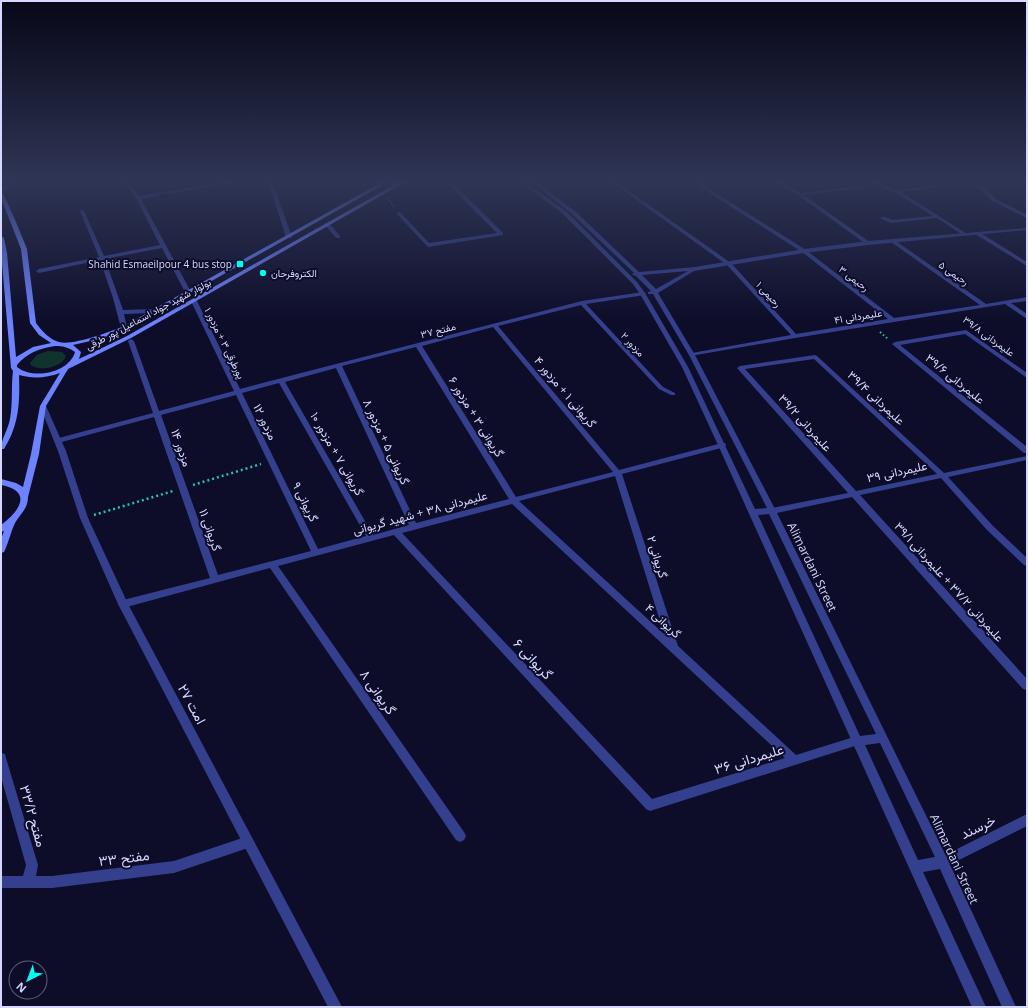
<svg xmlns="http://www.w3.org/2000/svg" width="1028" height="1008" font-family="'Open Sans',Vazirmatn,sans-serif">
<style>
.green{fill:#10342d}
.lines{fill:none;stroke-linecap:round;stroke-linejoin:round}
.path-far2{stroke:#23c7a1;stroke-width:1.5;stroke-dasharray:1 2;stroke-linecap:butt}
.path-far1{stroke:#23c7a1;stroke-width:2;stroke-dasharray:1.5 2.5;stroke-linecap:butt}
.path{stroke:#23c7a1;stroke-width:2.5;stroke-dasharray:2 3;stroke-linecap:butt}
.minor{fill:#34408e;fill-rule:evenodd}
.tertiary{fill:#34408e;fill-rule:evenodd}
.secondary{fill:#6d82ff;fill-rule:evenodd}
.poi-dot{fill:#02ffed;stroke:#0d0d2a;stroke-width:1.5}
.labels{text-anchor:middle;stroke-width:4;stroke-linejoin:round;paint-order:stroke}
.far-poi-label{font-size:10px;fill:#d6d8ff;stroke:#0d0d2a;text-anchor:end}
.far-street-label{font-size:10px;fill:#d6d8ff;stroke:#0d0d2a}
.street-label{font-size:12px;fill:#d6d8ff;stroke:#0d0d2a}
.near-street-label{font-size:14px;fill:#d6d8ff;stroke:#0d0d2a}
</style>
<rect width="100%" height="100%" fill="#0d0d2a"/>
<!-- green -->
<path class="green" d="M48,351L62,352L66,356C62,367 41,372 31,365L30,363L37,355Z"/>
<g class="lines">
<!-- path-far2 -->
<path class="path-far2" d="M388,198L394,207"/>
<!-- path-far1 -->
<path class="path-far1" d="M880,332L888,339"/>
<!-- path -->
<path class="path" d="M193,485L261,464
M94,515L173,491"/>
<!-- minor -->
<path class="minor" d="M14,181H20L1,192V189Z
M123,181H128L139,196L230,181H243L141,199L191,292L188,294L185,292L162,248L105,259L123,310L154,309L157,311L154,313L124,314L127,328L124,330L121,328L113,298L100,260L39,273L36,271L39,269L99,257L80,211L82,210L84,211L104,256L160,245L136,198Z
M268,181H272L292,237L291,238L286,237Z
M610,181H615L731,263L796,334L888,319L802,252L691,181H697L806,250L894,318L980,305L891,242V240L893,239L986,304L1027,297V301L1011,303L1027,314V319L1005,304L795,338L690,356L689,355L692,353L791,335L727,265Z
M772,181H778L801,193L874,185L866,181H873L896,190L954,183V185H952L901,192L967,234L963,235L937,218L891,223L881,219V217H885L892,220L933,216L899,195L878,186L804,195L871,243L866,244L798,195Z
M978,185H982L996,199L1027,215V218L992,201L978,187Z
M452,186H456L503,233V235L428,247L396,213L400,212L429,243L497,233L452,188Z
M325,223H329L340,236V238H336L325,225Z
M975,232H979L1027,262V266L975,234Z
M643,292L646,294L645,295L586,304L663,387L675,393V395H671L659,389L581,305L498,326L619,470L722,443H725L726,445L725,447L622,474L678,646L796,755L857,736L861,738L862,741L861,744L650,811L646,809L394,535L278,566L464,832L466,836L464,840L460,842L456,840L270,568L123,608L120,607L118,604L120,601L123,600L210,578L154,417L58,443L54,441L55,439L153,413L128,341L129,340L131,339L134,341L159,411L234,391L191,301L192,300L197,301L240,389L336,364L582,301ZM493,327L613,472L516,497L422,346ZM416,347L509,499L416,523L342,366ZM336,368L409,525L373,535L285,382ZM279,383L366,536L318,549L242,393ZM236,395L311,551L218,575L161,415ZM615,476L664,634L519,501ZM512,504L785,758L652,799L402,533Z
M966,330L1027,373V378L965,334L900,345L1027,447V453H1024L892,344L895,342Z
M815,355L817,356L944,473L1027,456V460L948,477L993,526L1027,558V566L1024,565L987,530L941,478L860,495L1027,679V690L1023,689L852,497L772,514L769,513L768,511L772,508L848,493L737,368L740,366ZM814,359L937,474L856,491L745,369Z
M1,753L5,754L6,758L38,865L36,876H52L174,861L248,836L252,838L254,842L252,846L248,848L174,873L52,888H1V876H23L26,865L1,777Z
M1027,814V826L943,868L939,866L937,862L939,858Z"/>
<!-- tertiary -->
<path class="tertiary" d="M519,181H524L567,212L637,282L645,293L688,367L755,509L767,508L689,355L653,294H648V292L651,291L636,276L633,275L632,274L634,273L572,214L530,181H535L576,212L639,272L695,267L804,249L868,241L1027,228V230L868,245L804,253L694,271L658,293L695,355L776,511L947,858L1016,1007H1002L940,869L923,872L986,1007H972L718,445L682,367L640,294L633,284L563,214ZM688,271L656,289L642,275ZM769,514L876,734L860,736L758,515ZM880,743L935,857L918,860L865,745Z
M43,404L46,406L66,451L88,518L128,604L342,1007H328L118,604L80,518L58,451L40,406Z"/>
<!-- secondary -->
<path class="secondary" d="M384,181H390L126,329L99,339L73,345L81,352L79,359L127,336L401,181H407L131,338L68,369L46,406L39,454L28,497C28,509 20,514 15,523C11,531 9,541 5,550L4,552L1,553V539L4,531L1,532V525C20,511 33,491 1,485V479L16,483L23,487L31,454L40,406L60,373C46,378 33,379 19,375C20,403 19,425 4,449H1C1,439 8,430 10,419C13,403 11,386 13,371L11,368L1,251V236L4,238L7,253L16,357L33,347L51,343L39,335L30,323L21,249L1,198V192L3,193L16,222L27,249L36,323C42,331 49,339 59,342C72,346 109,332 122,327ZM55,346C63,346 68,347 75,352C69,373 33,380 17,367V365C27,353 40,348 55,346Z"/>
</g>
<!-- sky -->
<linearGradient id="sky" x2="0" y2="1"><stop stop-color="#070717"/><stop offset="0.56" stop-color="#2f3555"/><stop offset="1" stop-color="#2f3555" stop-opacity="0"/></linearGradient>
<rect width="1028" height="323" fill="url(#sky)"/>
<!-- markers -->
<g class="poi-dot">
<rect x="236" y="260" width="8" height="8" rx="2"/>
<circle cx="263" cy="273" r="4"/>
</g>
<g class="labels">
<!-- far-poi labels -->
<g class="far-poi-label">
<text x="232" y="268">Shahid Esmaeilpour 4 bus stop</text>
<text x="271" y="277" text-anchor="start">الکتروفرحان</text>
</g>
<!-- far-street labels -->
<g class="far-street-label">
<text transform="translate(954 273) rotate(35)" y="4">رحیمی ۵</text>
<text transform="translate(854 278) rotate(38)" y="4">رحیمی ۳</text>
<text transform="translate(769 294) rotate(47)" y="4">رحیمی ۱</text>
<text transform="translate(148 314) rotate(-28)" y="4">بولوار شهید جواد اسماعیل پور طرقی</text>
<text transform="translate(858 316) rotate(-9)" y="4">علیمردانی ۴۱</text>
<text transform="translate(438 330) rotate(-14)" y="4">مفتح ۳۷</text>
<text transform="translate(989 336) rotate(36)" y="4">علیمردانی ۳۹/۸</text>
<text transform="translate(225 343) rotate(64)" y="4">پورطرقی ۳ + مزدور ۱</text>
<text transform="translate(633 344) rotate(47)" y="4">مزدور ۲</text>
</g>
<!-- street labels -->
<g class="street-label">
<text transform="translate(955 379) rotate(39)" y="4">علیمردانی ۳۹/۶</text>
<text transform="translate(565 392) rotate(50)" y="4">گریوانی ۱ + مزدور ۴</text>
<text transform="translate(876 398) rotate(43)" y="4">علیمردانی ۳۹/۴</text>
<text transform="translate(476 417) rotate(58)" y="4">گریوانی ۳ + مزدور ۶</text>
<text transform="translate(265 422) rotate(64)" y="4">مزدور ۱۲</text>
<text transform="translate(805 423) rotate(48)" y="4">علیمردانی ۳۹/۲</text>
<text transform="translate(386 442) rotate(65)" y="4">گریوانی ۵ + مزدور ۸</text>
<text transform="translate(181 448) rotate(71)" y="4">مزدور ۱۴</text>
<text transform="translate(337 454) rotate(60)" y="4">گریوانی ۷ + مزدور ۱۰</text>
<text transform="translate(897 472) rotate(-12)" y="4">علیمردانی ۳۹</text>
<text transform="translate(305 502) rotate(64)" y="4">گریوانی ۹</text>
<text transform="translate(420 513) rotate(-15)" y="4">علیمردانی ۳۸ + شهید گریوانی</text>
<text transform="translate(210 530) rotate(71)" y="4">گریوانی ۱۱</text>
<text transform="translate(657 557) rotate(73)" y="4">گریوانی ۲</text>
<text transform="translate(812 567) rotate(64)" y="4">Alimardani Street</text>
<text transform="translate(949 582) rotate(48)" y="4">علیمردانی ۳۷/۲ + علیمردانی ۳۹/۱</text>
<text transform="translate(663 621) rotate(43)" y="4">گریوانی ۴</text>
<text transform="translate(954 859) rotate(65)" y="4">Alimardani Street</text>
</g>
<!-- near-street labels -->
<g class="near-street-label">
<text transform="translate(533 659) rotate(47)" y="5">گریوانی ۶</text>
<text transform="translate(378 692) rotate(55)" y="5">گریوانی ۸</text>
<text transform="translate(192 704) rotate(62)" y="5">امت ۲۷</text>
<text transform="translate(749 759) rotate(-17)" y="5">علیمردانی ۳۶</text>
<text transform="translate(33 816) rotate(74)" y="5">مفتح ۳۳/۲</text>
<text transform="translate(978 827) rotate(-26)" y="5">خرسند</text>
<text transform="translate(124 858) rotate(-7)" y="5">مفتح ۳۳</text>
</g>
</g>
<!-- border -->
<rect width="1028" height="1008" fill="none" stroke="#d6d8ff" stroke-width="4"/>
<!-- north arrow -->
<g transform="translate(28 980) rotate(222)"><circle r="19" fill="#0d0d2a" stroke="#5d5e7f"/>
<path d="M0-3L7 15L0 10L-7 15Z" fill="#02ffed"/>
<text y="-6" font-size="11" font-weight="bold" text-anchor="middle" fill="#d6d8ff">N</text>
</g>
</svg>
